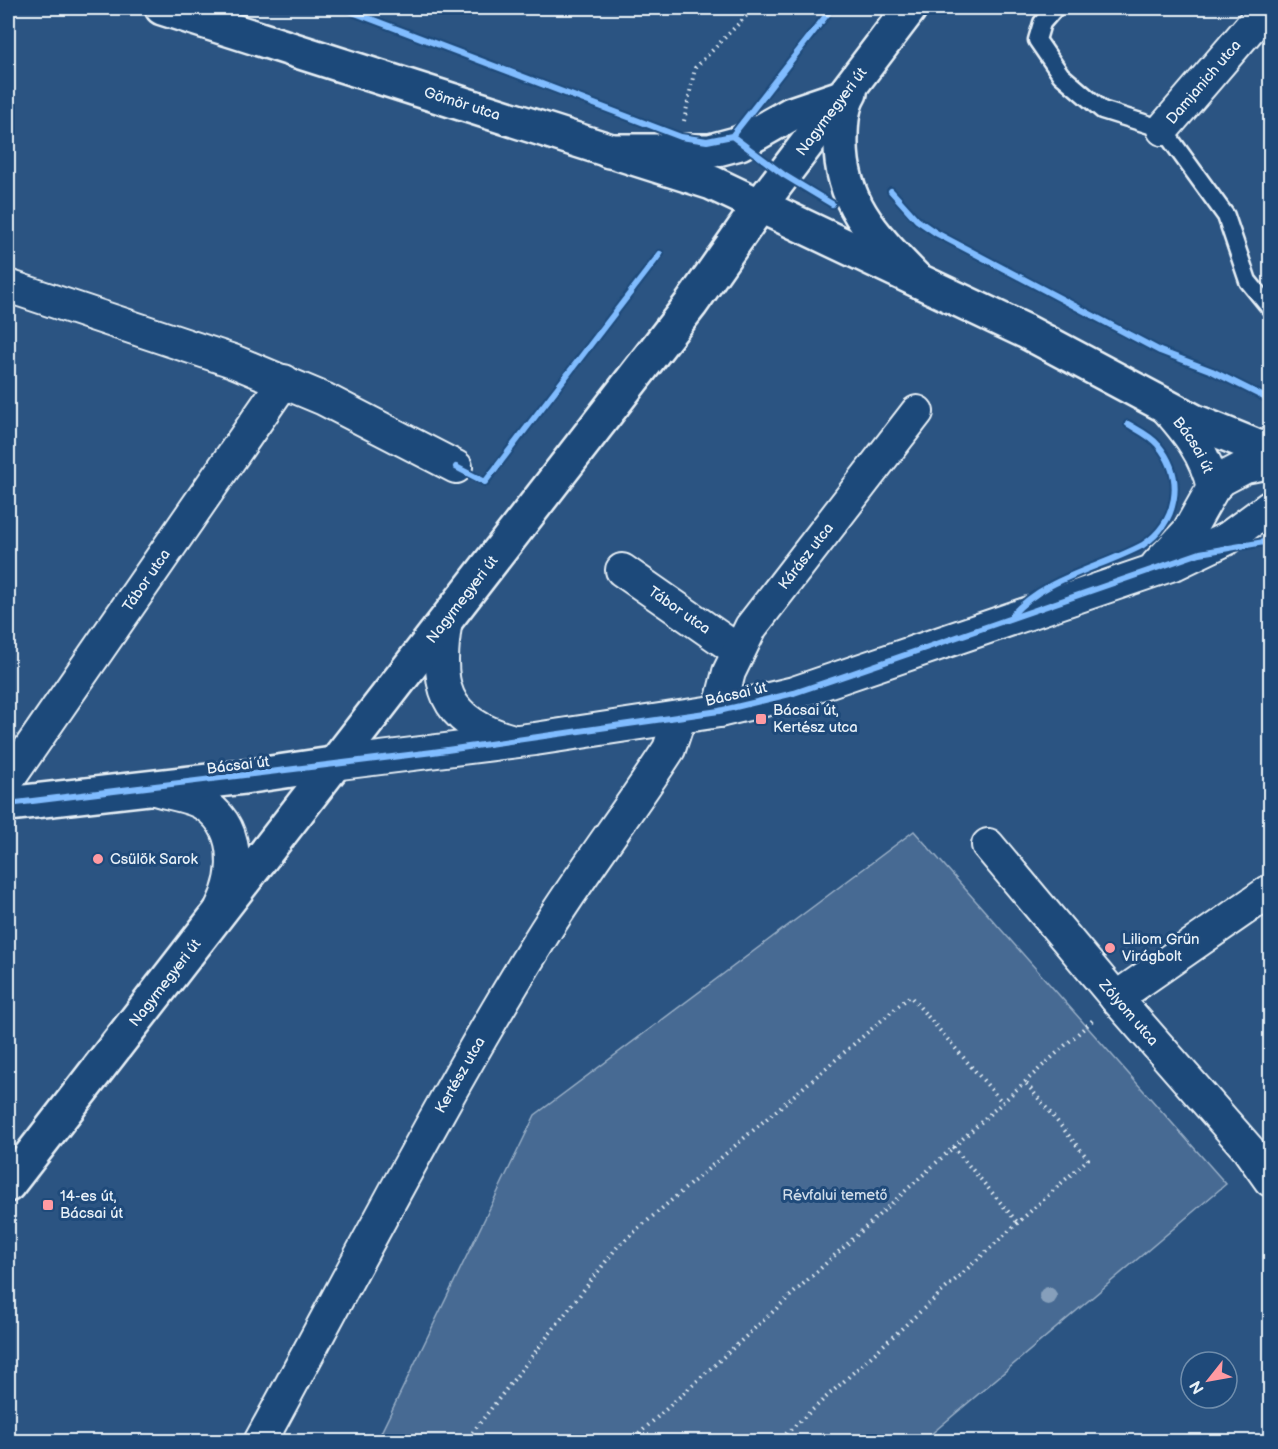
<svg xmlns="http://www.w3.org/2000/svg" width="1278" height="1449" font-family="'Balsamiq Sans',sans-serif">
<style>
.green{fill:#476b93;stroke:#98aec6;stroke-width:1.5}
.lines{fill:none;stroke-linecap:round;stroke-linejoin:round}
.lane-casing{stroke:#e8f1f8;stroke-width:21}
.street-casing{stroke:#e8f1f8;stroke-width:36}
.secondary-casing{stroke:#e8f1f8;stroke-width:38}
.primary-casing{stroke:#e8f1f8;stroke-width:38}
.path{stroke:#e8f1f8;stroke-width:4;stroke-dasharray:1.5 4.5;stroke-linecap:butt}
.lane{stroke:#1f4a7a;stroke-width:16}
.street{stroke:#1f4a7a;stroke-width:32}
.secondary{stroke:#1f4a7a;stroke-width:33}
.primary{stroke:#1f4a7a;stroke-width:33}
.cycleway-casing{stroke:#1f4a7a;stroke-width:10}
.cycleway{stroke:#80bcff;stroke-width:6}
.tree{fill:#869fbb}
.poi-dot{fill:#ff9aa2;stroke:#1f4a7a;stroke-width:2}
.labels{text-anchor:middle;stroke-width:6;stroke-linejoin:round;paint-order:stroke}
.street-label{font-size:15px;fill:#e8f1f8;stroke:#1f4a7a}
.poi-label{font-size:15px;fill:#e8f1f8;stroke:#1f4a7a;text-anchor:start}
.park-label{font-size:15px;fill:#d0dde9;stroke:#1f4a7a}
</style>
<rect width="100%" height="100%" fill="#2b5482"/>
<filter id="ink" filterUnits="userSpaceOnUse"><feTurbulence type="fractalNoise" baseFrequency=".0167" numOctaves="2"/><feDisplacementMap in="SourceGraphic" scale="12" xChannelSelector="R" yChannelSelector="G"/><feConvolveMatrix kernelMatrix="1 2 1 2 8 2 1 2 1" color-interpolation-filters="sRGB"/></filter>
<g filter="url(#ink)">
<!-- green -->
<path class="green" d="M914,831L1226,1184L923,1441H377L535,1115Z"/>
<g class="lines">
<!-- lane casing -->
<g class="lane-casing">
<path id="lane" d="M1055,8L1042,23L1037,40L1061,75L1102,110L1163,129L1226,216L1248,281L1270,308"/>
</g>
<!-- street casing -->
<g class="street-casing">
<g id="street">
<path id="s1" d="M1163,129L1267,8"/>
<path d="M8,286L233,361L324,399L456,467"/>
<path id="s2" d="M1164,405C1187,431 1206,454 1213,488"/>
<path d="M1157,565L1188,532L1213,488L1222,479L1245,467L1270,462"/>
<path id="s3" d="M622,570L737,650"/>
<path d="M446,620C435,684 442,721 510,740"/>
<path id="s4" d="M719,711L729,672L751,627L917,412"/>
<path d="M332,764L535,739L719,711L794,693L1176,563L1228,538L1270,507"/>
<path id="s5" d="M8,780L284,381"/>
<path d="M151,788C167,793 186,795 200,802C240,823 239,873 221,908"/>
<path id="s6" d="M988,845L1116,998L1248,1149L1270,1180"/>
<path d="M1116,998L1270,891"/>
<path id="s7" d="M260,1442C352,1274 438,1104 539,941C579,876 627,814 669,749L679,719"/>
</g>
</g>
<!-- secondary casing -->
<g class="secondary-casing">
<g id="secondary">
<path id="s8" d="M162,8L712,183L1025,331L1194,421L1270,452"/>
<path d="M8,804L244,777L332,764"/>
</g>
</g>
<!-- primary casing -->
<g class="primary-casing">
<g id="primary">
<path d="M850,93C842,106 841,122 841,138C839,202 874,236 916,279"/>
<path d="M609,151H710L740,143L791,114L844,96"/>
<path id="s9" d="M8,1185L691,304L761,204L910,8"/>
</g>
</g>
<!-- path -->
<path class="path" d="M684,121L695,68L754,8
M953,1147L1018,1223
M465,1442L618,1246L910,996L1002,1102
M630,1442L1094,1019
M777,1442L1088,1159L1025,1082"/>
<!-- lane -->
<use href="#lane" class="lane"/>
<!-- street -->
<use href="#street" class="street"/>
<!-- secondary -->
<use href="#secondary" class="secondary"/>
<!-- primary -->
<use href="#primary" class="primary"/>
<!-- cycleway casing -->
<g class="cycleway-casing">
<path id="cycleway" d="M342,8L681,137L707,141L732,136L832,8
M732,136L784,175L832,204
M891,191L917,220L936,233L1160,351L1212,371L1270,400
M456,467L485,482L660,254
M1012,615C1046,577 1098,569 1143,545C1177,522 1186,479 1158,445C1151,436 1138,430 1128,424
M8,804L433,752L719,711L794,693L853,673L1200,553L1270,541"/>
</g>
<!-- cycleway -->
<use href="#cycleway" class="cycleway"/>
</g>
<!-- trees -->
<circle class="tree" cx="1048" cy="1296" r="9"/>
</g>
<!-- markers -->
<g class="poi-dot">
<rect x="755" y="713" width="12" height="12" rx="3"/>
<circle cx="98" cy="859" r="6"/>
<circle cx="1110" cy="948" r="6"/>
<rect x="42" y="1199" width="12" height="12" rx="3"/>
</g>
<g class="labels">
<!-- street labels -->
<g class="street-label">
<text dy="5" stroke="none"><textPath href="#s1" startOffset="62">Damjanich utca</textPath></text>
<text dy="5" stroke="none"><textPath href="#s8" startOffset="315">Gömör utca</textPath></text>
<text dy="5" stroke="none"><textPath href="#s9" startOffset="1353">Nagymegyeri út</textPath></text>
<text dy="5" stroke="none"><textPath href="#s2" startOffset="50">Bácsai út</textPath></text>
<text dy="5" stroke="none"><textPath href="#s4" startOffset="180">Kárász utca</textPath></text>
<text dy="5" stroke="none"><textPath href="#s5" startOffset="243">Tábor utca</textPath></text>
<text dy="5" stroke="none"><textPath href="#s9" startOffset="741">Nagymegyeri út</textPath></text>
<text dy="5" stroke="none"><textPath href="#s3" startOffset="70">Tábor utca</textPath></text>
<text transform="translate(736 694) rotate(-13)" y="5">Bácsai út</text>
<text transform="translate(238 765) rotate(-7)" y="5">Bácsai út</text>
<text dy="5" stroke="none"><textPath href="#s9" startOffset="256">Nagymegyeri út</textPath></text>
<text dy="5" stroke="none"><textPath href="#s6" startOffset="219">Zólyom utca</textPath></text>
<text dy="5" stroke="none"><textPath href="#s7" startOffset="418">Kertész utca</textPath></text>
</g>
<!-- poi labels -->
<g class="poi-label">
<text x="773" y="715">Bácsai út,<tspan x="773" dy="17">Kertész utca</tspan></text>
<text x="110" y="864">Csülök Sarok</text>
<text x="1122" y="944">Liliom Grün<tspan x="1122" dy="17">Virágbolt</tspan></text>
<text x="60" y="1201">14-es út,<tspan x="60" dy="17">Bácsai út</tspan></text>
</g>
<!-- park labels -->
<g class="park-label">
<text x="835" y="1200">Révfalui temető</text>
</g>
</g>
<!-- margin -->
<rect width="1278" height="1449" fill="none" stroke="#1f4a7a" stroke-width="30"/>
<rect x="15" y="15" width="1248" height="1419" fill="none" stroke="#e8f1f8" stroke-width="2" filter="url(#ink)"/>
<!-- north arrow -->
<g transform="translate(1209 1380) rotate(239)"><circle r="28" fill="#1f4a7a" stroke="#6f8dac" stroke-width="1.5"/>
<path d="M0-4.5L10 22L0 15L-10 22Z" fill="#ff9aa2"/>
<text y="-9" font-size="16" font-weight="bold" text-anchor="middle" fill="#e8f1f8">N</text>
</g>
</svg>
